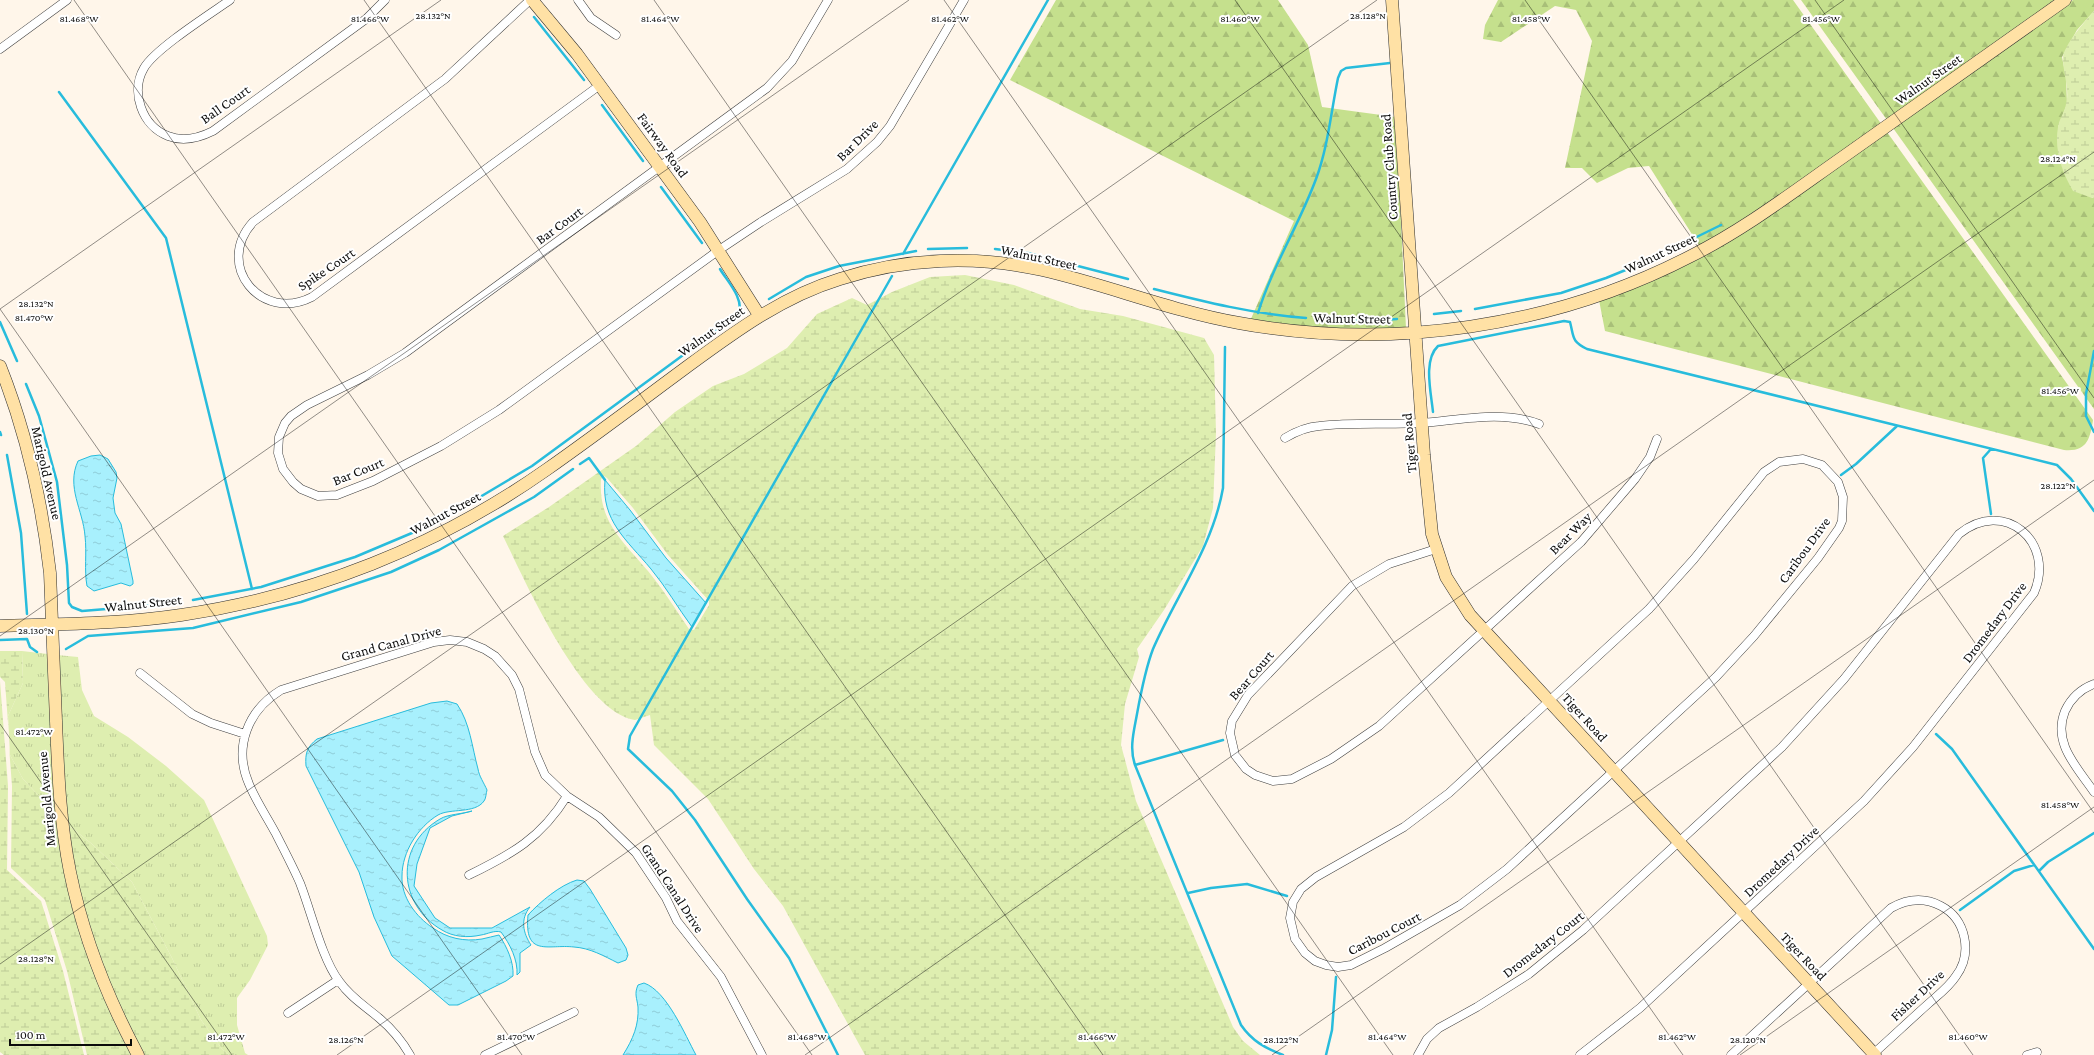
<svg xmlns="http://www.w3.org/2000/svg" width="2094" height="1055" font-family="'Crimson Pro',serif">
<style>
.grass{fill:url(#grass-tufts)}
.forest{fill:url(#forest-firs)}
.wetland{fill:url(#wetland-marsh);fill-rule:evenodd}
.water{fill:url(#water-ripples);stroke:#28bcdc}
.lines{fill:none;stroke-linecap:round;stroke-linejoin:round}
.stream{stroke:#28bcdc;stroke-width:2.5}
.street-casing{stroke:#3f3f3f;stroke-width:9}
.secondary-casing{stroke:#2e2e2e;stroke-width:13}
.street{stroke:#fff;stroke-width:8}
.secondary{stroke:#ffe1a5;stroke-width:12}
.ticks{fill:none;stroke:#0c0c0c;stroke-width:1;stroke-opacity:0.45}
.labels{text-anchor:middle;stroke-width:4;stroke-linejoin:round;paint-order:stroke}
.street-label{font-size:14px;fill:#0c0c0c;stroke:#fff}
.ticks-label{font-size:10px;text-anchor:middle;fill:#0c0c0c;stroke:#fff;stroke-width:4;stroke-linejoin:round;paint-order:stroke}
</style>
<defs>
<pattern id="grass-tufts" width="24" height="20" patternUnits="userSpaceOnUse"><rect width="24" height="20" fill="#deeeb0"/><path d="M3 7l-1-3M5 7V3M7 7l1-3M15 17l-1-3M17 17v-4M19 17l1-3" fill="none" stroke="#bdcb96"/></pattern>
<pattern id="forest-firs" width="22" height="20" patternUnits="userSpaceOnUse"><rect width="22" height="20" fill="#c5e08d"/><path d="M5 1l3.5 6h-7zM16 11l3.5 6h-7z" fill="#a8bf78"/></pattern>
<pattern id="wetland-marsh" width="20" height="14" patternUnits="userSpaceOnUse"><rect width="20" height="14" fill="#deeeb0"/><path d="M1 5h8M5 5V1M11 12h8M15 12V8" fill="none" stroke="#bdcb96"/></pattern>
<pattern id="water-ripples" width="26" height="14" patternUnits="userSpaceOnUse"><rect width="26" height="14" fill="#a8f0fd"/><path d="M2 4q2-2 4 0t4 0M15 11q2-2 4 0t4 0" fill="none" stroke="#8fcdd8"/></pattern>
</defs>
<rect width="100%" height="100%" fill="#fff6ea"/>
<!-- grass -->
<path class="grass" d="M22,651L48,654L57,815L23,779L10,755L8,716L23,683Z
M57,655L78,657L82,690L94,716L128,737L166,766L204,800L267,936L268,945L250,980L237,998V1025L245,1053L248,1055H229L222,1049L201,1020L172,958L132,882L92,844L67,824Z"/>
<!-- forest -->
<path class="forest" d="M1056,0H1278L1308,45L1322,107L1396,117L1406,328H1312L1250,321L1294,221L1010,80Z
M1498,0H1793L1882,125L1749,217L1700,247L1649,166L1628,168L1597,183L1582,168H1565L1592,41L1576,10L1555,6L1501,42L1483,39L1485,25Z
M1801,0H2057L1887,120Z
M2073,0H2094V11L2077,30L2062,57L2066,77L2067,104L2058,127L2092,198L2094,197V409L1893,128Z
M1887,132L2093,420C2090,439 2087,452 2064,450L1605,331L1599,300L1705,256L1704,254Z"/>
<!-- wetland -->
<path class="wetland" d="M2094,11V197L2092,198L2073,191C2062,172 2054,150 2058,127C2059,119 2065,112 2066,104C2070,90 2063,73 2063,59C2062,47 2086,20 2094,11Z
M965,275L1014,285L1080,309L1123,316L1204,338L1214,355L1216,433L1213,508L1203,546L1164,610L1137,649L1139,657L1125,704L1121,745L1136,801L1233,1027L1243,1041L1260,1055H865L783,906L754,869L708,799L654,745L650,715L635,720C583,713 525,581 503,536L549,507L636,446L675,412L713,386L744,374L787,348L817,314L852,298L867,305L892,292L930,277ZM604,476L607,478L633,508L668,555L709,601V605L694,630L689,629C676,610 663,589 648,571C623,541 598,522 601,479Z
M0,651H22L23,683L8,716V723L5,682L0,677Z
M0,681L8,786L7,870L41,901L63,971L84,1055H4L0,1052Z
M9,747L10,755L23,779L57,815L62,852L133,1055H87L67,971L45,900L11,868L12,786Z
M67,824L92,844L132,882L172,958L201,1020L222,1049L229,1055H142L115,1000L83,912Z"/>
<!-- water -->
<path class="water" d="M100,455L108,459L116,472L117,478L113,498L115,513L121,524L133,581V584L130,586L121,583L94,591L87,586C84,570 87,553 85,536C83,510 66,487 78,461L91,456Z
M605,480L630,510L666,558L706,603L692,627C678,608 666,587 651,569C627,540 601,521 605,480Z
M447,701L457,704C470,723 472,747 478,769C479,776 484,783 487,790C486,793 486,799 484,801C475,814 450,808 438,815C418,827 402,852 402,876C401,897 416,917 433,928C447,938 464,942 482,939C488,938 493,936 499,935C507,947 514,962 513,976L506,981L458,1005H449L392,956L374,917L359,872L306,766C305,753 307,747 317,739L431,703Z
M472,811L452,816L430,828L417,864L414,886L435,918L450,928H492L530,907C520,919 523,933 531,945L520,953V972L517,975C518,960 510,944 501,932C494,930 488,934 481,935C468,938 453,937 442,930C398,905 394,846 440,819C448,814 463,814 472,811Z
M577,880L584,881L590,889L626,948L628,955L626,960L618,963C604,956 590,948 574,947C548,944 524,958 528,915C540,902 560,885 577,880Z
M644,983C667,991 685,1035 696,1055H623C633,1039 639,1025 638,1007C637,998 634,994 638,985Z"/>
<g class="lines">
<!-- stream -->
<path class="stream" d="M534,17L584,80
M59,92L166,238L252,589
M602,105L643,161
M661,187L702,243
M928,249L967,248
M995,249L1028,253L1128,279
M1668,251L1721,225
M903,254L1048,0
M1154,289C1205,302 1254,314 1306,318
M769,299L806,277L839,266L916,251
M1475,309L1561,293L1606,278L1655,258
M1258,313C1272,267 1299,225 1316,179C1328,147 1331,112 1338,78L1341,71L1346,68L1390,63
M1434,314L1461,311
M1335,320L1365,321L1397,319
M0,322L17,361
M1225,347L1223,488C1213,546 1176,596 1153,649C1145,670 1141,692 1137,714C1134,731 1129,748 1135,765L1241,1025C1252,1041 1265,1048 1283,1055
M2094,351L2086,394V416L2094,432
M26,384L39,416L57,482L67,565L69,603L72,607L82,611L168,604
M1433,412C1431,392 1423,360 1438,346L1564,321L1570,322C1574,337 1571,341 1587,349L2057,465L2071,479L2094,511
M0,432L1,435
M1991,449L1983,458L1991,514
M7,455L21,533L27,614
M580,464L589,458L605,480
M1841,475L1856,464L1897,426
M193,600L261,587L355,557L438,522L532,466L739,314C744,298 727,281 720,269
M0,640L27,639L30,647L37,652
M66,649L88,636L193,628L301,602L391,572L439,550L534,497L573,469
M1936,734L1952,749L2094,949
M1135,765L1223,740
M2039,871L2048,862L2094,833
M1188,893L1211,888L1247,884L1287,896
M1960,910L2014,871L2034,865
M838,1055L789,958L747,899L695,820L672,791L628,749L630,736L892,276
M1326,1055L1332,1030L1336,977"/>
<!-- street casing -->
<g class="street-casing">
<path id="street" d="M230,0C210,14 155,49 144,68C130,92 142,126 168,136C183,142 199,138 213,131L366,19L385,0
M530,0L445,79L253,222C214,265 261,323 312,297L600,85
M578,0L591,18L616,35
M828,0L792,61L767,88L405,353L368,375L307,405L291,416L285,423L279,437L278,453L283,469L293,482L301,489L318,496L337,495L373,481L441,446L499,410L719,250L761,222L847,169L877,142L890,126L964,0
M0,49L67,0
M1285,438C1295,432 1306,427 1319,426C1353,422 1388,425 1422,423C1461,420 1501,410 1539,424
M1803,459L1822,465L1838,482L1843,497L1842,521L1839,528L1818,558L1754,636L1716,677L1507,869L1460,905L1385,948L1351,965L1338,967L1326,965L1315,961L1305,953L1295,939L1290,918L1293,902L1301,889L1316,877L1404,827L1449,793L1649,609L1694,559L1764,472L1779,462Z
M1436,549L1389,564L1352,586L1248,695L1232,721L1230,733L1235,755L1246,769L1255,775L1273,781L1292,779L1331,759L1379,726L1581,542L1635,479L1650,457L1657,439
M140,673L192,714L211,723L245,734
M2094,684C2081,689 2071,698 2065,711C2052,743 2077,767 2094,792
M469,875C512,854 541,838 567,796
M288,1013L338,980
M410,1055C402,1041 391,1028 379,1018C365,1006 350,997 339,981C322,959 311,911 300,883C293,867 284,850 276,834C267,817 256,801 249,784C233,747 248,710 281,690L434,642L450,640L467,642L484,649L495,656L512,675L519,689L535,752L545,775L567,796L599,817L636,853L666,898L677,921L721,977L762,1055
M485,1055L574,1012
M1418,1055L1427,1039L1439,1028L1477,1007L1529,974L1583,930L1782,747L1844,679L1959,534C2004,497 2056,542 2034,593L1913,747L1864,801L1640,1008L1580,1055
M1731,1055L1891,908C1907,899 1924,897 1941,906C1966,919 1973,953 1956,976C1949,987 1938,995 1928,1004C1909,1021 1891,1038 1872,1055
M2027,1055L2037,1052"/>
</g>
<!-- secondary casing -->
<g class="secondary-casing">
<path id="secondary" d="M532,0L577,54L700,222L759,315
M1392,0L1424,455L1432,534L1446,577L1470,615L1875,1055
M0,366C27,434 42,502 50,573C52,623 54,672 56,721C58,772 60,822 70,872C83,936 107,997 138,1055
M0,626C60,624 121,624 181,615C312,596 438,546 546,470C593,437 638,403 684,369C733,333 781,297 840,279C905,258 975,255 1042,270C1108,285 1171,311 1239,323C1390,351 1554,327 1691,256C1745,229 1793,192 1843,157C1917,105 1991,53 2065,0"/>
</g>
<!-- street -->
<use href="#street" class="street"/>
<!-- secondary -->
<use href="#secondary" class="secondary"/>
</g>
<!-- ticks -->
<path class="ticks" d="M74,0L812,1055M364,0L1103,1055M654,0L1393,1055M944,0L1683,1055M1235,0L1973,1055M1525,0L2094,813M1815,0L2094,398M0,309L522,1055M0,309L441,0M0,636L909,0M0,724L232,1055M0,964L1377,0M337,1055L1844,0M805,1055L2094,152M1272,1055L2094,480M1740,1055L2094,807"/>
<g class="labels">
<!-- street labels -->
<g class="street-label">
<text transform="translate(1928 79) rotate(-35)" y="5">Walnut Street</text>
<text transform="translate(225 104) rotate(-35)" y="5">Ball Court</text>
<text transform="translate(857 140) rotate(-45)" y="5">Bar Drive</text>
<text transform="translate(663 145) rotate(54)" y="5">Fairway Road</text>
<text transform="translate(1389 167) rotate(-94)" y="5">Country Club Road</text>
<text transform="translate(559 225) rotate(-36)" y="5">Bar Court</text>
<text transform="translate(1660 253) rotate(-25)" y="5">Walnut Street</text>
<text transform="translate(1039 257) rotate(12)" y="5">Walnut Street</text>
<text transform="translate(326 269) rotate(-34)" y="5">Spike Court</text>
<text transform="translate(1352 318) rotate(1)" y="5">Walnut Street</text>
<text transform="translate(711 331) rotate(-35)" y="5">Walnut Street</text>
<text transform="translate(1409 443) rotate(-95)" y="5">Tiger Road</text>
<text transform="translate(358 471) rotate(-22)" y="5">Bar Court</text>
<text transform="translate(47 473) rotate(77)" y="5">Marigold Avenue</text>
<text transform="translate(445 513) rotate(-28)" y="5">Walnut Street</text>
<text transform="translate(1570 533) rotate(-45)" y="5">Bear Way</text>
<text transform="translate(1804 550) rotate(-54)" y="5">Caribou Drive</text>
<text transform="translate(143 603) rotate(-6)" y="5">Walnut Street</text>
<text transform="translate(1994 622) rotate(-53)" y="5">Dromedary Drive</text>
<text transform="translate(391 643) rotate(-15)" y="5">Grand Canal Drive</text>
<text transform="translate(1251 675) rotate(-49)" y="5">Bear Court</text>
<text transform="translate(1585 717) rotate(48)" y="5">Tiger Road</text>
<text transform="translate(46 799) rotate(-95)" y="5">Marigold Avenue</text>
<text transform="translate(1781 861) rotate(-43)" y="5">Dromedary Drive</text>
<text transform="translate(673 888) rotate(57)" y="5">Grand Canal Drive</text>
<text transform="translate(1384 933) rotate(-27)" y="5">Caribou Court</text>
<text transform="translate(1543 944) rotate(-38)" y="5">Dromedary Court</text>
<text transform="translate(1804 956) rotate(47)" y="5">Tiger Road</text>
<text transform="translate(1917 995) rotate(-43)" y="5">Fisher Drive</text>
</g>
</g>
<g class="ticks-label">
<text x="433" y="19">28.132°N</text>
<text x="1368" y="19">28.128°N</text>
<text x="79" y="22">81.468°W</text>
<text x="370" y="22">81.466°W</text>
<text x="660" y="22">81.464°W</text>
<text x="950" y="22">81.462°W</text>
<text x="1240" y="22">81.460°W</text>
<text x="1531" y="22">81.458°W</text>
<text x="1821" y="22">81.456°W</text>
<text x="2058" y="162">28.124°N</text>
<text x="36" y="307">28.132°N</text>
<text x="34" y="321">81.470°W</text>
<text x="2060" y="394">81.456°W</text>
<text x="2058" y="489">28.122°N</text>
<text x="36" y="634">28.130°N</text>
<text x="34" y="735">81.472°W</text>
<text x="2060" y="808">81.458°W</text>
<text x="36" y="962">28.128°N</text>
<text x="226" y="1040">81.472°W</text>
<text x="516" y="1040">81.470°W</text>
<text x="807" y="1040">81.468°W</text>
<text x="1097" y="1040">81.466°W</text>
<text x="1387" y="1040">81.464°W</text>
<text x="1677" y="1040">81.462°W</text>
<text x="1968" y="1040">81.460°W</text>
<text x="346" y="1043">28.126°N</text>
<text x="1281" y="1043">28.122°N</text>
<text x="1748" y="1043">28.120°N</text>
</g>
<!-- scale -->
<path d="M10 1039v6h121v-6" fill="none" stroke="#0c0c0c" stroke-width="2"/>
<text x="16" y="1039" font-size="12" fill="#0c0c0c" stroke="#ffffff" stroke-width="3" paint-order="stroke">100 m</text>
</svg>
